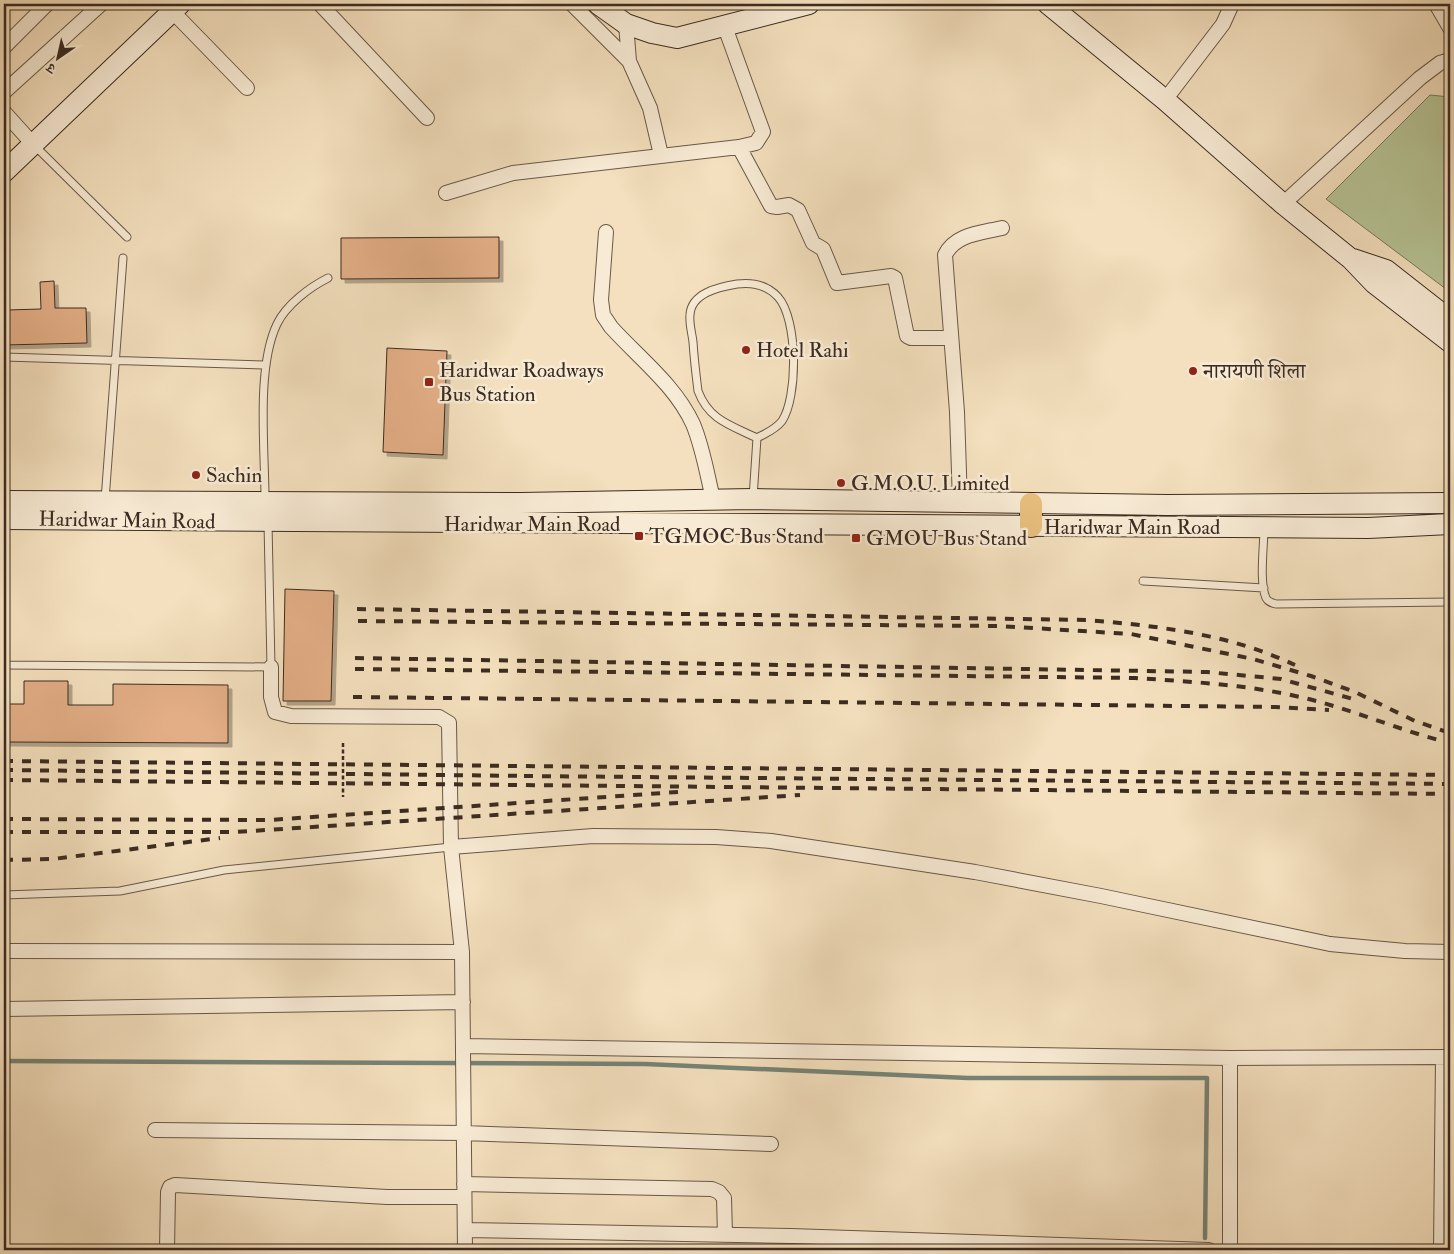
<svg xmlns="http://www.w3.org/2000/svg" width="1454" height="1254" font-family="'IM FELL Double Pica','Noto Serif Devanagari',serif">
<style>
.green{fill:#b6c395;stroke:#78775b}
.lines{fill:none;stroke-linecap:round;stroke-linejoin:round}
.stream{stroke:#758377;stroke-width:4.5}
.building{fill:#e3ae86;stroke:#3b2b21;filter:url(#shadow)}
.lane-casing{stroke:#695848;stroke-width:9}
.street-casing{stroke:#695848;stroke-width:16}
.secondary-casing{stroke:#3b2b21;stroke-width:22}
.primary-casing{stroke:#3b2b21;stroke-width:24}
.lane{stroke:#f8ebd5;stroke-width:7}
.street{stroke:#f8ebd5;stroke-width:14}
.secondary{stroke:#f8ebd5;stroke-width:20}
.primary{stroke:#eac07f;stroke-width:22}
.rail{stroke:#3b2b21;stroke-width:4;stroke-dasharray:9 9;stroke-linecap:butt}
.path-bridge{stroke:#3b2b21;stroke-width:2.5;stroke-dasharray:4 2.5;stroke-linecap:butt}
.poi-dot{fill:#8f2418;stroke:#f8ebd5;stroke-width:2}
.labels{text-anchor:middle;stroke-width:5;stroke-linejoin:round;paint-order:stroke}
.poi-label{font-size:21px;fill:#3b2b21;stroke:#f8ebd5;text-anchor:start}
.street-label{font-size:21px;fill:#3b2b21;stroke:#f8ebd5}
</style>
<defs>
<filter id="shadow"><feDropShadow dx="4" dy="4" stdDeviation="0" flood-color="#0004"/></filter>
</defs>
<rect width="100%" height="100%" fill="#f4e0be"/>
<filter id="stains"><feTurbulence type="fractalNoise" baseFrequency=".004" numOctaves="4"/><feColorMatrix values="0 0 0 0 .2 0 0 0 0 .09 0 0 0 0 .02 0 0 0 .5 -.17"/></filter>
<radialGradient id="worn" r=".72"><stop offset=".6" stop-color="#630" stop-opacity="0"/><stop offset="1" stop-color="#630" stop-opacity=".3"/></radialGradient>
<!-- green -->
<path class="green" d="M1430,95L1450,97V292L1326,199Z"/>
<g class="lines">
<!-- stream -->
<path class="stream" d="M4,1061L645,1064L968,1078H1207L1205,1238"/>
</g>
<!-- building -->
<path class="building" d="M499,237V278L341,279V238Z
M54,281L55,308H86L87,343L4,345V332L8,331L7,310L41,309L40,282Z
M387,348L447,351L443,455L383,452Z
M285,589L334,591L331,701H283Z
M24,681H68V705H113V684L228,685V743L4,742V704H24Z"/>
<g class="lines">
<!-- lane casing -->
<g class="lane-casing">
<path id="lane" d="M35,146L127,237
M4,357L265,365
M753,498L757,438C766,433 775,430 782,421C798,397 798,319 778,297C766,284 752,282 737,284C719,287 691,293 690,315C689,324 692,333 693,342C694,358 696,375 698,391C709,420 730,425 757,438
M265,499C265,449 256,368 277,324C286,305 310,287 328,278
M105,500L123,258
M1264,528C1264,546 1259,582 1266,598C1268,602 1272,603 1276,604L1450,602
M1143,581L1264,588
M4,662L6,665L271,667L268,523
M4,895L120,891L224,870L451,847"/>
</g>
<!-- street casing -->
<g class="street-casing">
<path id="street" d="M320,4L427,118
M572,4L629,61L650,108L661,155
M1436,4L1450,28
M172,11L247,88
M626,24L629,61
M4,47L47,4
M4,92L101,4
M1165,100L1223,24L1232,4
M4,112L32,143
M739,147L771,206L777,207L789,205L798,210L813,243L823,249L837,283L891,276L895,278L907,336L911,338H951
M446,193L513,173L739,147L756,143L763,132L725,27
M1283,204L1420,78L1440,63L1450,60
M606,232L601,300L603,315L611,327C639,358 675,385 693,424C703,448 707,474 713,499
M960,503L957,412L945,255C955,234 981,233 1002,228
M271,667V697L275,712L291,716L439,717L449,723L451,847L462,952L465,1250
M451,847L593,836L716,837L771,841L975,872L1101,896L1330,944L1405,951L1450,952
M4,951L462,952
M4,1009L463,1002
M463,1046L1230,1058L1450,1057
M155,1130L464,1133L771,1144
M464,1184L712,1189L719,1192L724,1198L725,1235
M465,1230L791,1236L1209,1250
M167,1250L168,1192L170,1187L175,1185L387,1197H464
M1230,1250V1058
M1441,1250L1443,1057"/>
</g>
<!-- secondary casing -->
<g class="secondary-casing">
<path id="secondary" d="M598,4L626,24L652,33L677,38L809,4
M1048,4L1165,100L1283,204L1351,259L1374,283L1450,342
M4,172L180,4
M1353,259L1386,270L1450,320
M4,501L520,503L753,499L1167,505L1450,503
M4,519L1368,528L1450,524"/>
</g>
<!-- primary casing -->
<g class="primary-casing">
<path id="primary" d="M1031,504V526"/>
</g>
<!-- lane -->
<use href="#lane" class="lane"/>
<!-- street -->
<use href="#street" class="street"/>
<!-- secondary -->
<use href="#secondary" class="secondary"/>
<!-- primary -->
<use href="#primary" class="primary"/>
<!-- rail -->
<path class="rail" d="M357,609L1087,620C1159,626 1229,634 1295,665
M358,621L999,626L1131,634L1253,659L1311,676L1355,692L1415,721L1450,733
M355,658L1207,672L1281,679L1353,699
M355,669L1135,678C1195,682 1257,685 1316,701C1361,713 1405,732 1450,743
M353,697L1275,707L1329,710
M4,761L1450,775
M4,770L530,776
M524,776L1450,784
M4,780L1450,794
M4,819L269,820L678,792
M4,832H236L800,795
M4,860L53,859L220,838"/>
<!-- path-bridge -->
<path class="path-bridge" d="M343,743V797"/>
</g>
<!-- markers -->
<g class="poi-dot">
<circle cx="746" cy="350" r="5"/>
<circle cx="1193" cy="371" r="5"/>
<rect x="424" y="377" width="10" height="10" rx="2.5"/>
<circle cx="196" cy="475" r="5"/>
<circle cx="841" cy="483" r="5"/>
<rect x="634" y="531" width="10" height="10" rx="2.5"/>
<rect x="851" y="533" width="10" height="10" rx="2.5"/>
</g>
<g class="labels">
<!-- poi labels -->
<g class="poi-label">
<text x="756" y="357">Hotel Rahi</text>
<text x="439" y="377">Haridwar Roadways<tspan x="439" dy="24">Bus Station</tspan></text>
<text x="1203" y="378">नारायणी शिला</text>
<text x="206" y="482">Sachin</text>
<text x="851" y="490">G.M.O.U. Limited</text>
<text x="649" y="543">TGMOC Bus Stand</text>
<text x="866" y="545">GMOU Bus Stand</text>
</g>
<!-- street labels -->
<g class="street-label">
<text transform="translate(127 520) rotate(1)" y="7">Haridwar Main Road</text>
<text x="532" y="531">Haridwar Main Road</text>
<text x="1132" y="534">Haridwar Main Road</text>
</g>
</g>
<!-- margin -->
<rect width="1454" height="1254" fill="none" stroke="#f4e0be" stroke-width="20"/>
<rect x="5" y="5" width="1444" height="1244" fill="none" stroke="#3b2b21" stroke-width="2.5"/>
<rect x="10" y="10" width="1434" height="1234" fill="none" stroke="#3b2b21"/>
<!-- north arrow -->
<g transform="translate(58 58) rotate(214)" stroke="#f8ebd5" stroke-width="4" paint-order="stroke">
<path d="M0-4L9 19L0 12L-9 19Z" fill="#3b2b21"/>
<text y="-8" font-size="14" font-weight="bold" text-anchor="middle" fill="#3b2b21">उ</text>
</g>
<rect width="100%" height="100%" filter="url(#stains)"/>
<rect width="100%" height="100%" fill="url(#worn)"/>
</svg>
